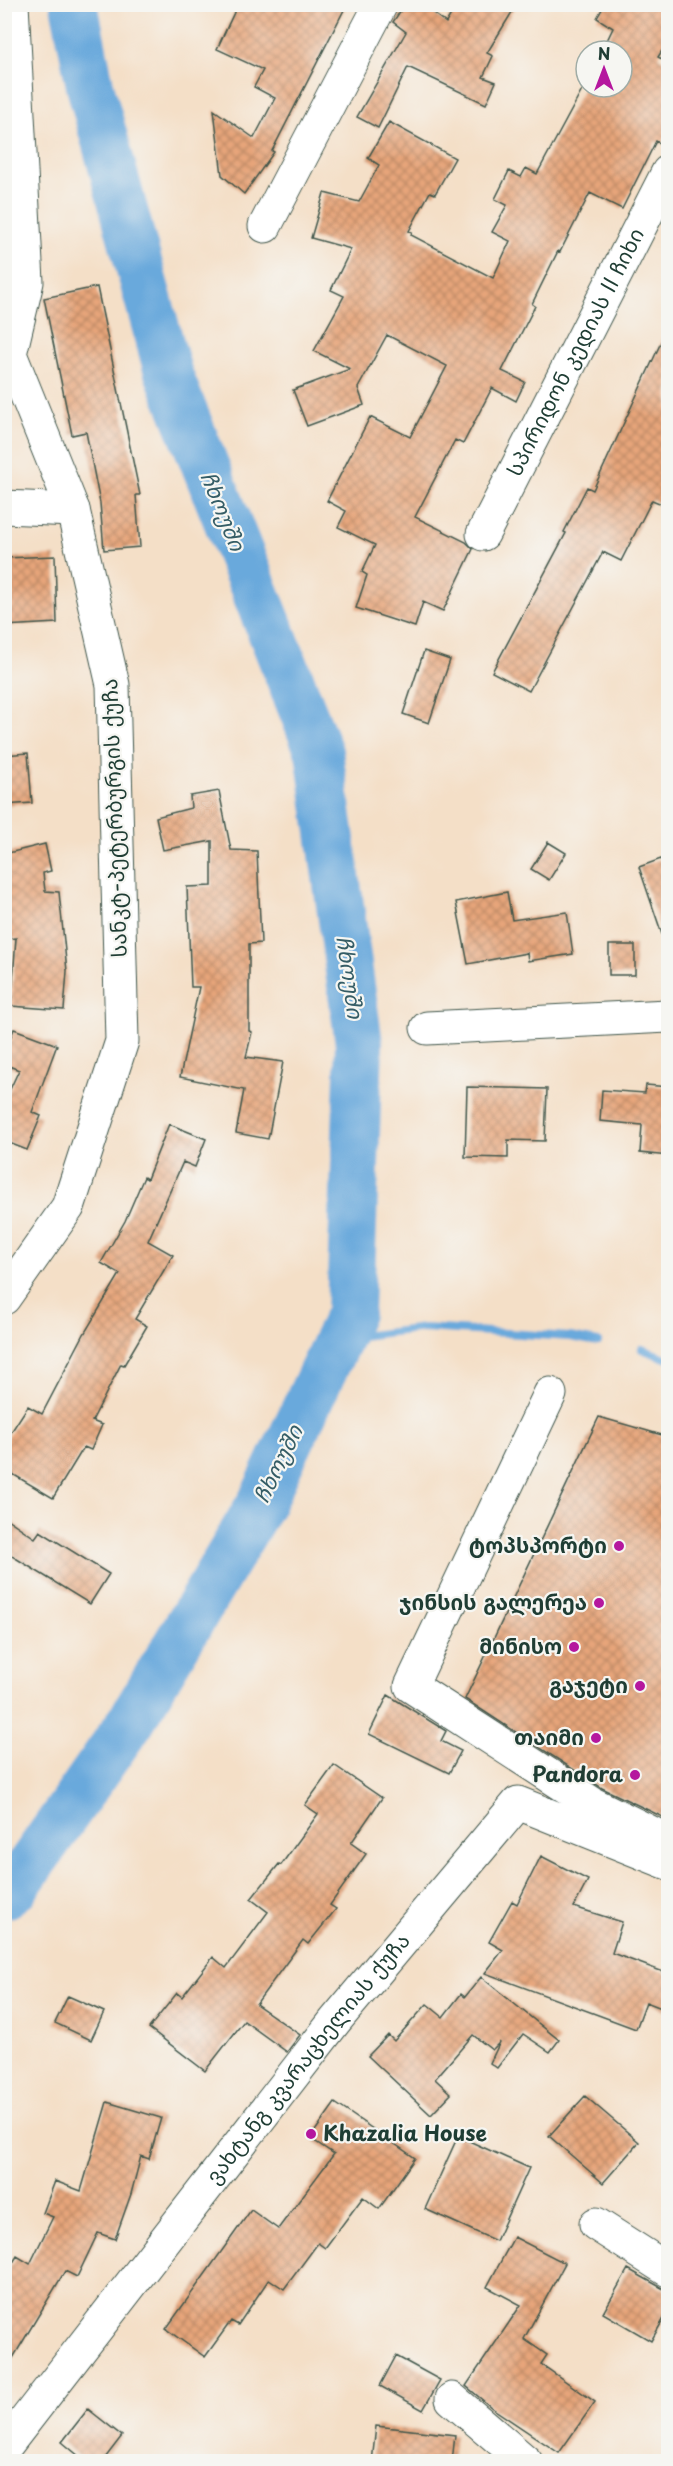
<svg xmlns="http://www.w3.org/2000/svg" width="673" height="2466" font-family="'Playpen Sans','Noto Sans Georgian',sans-serif">
<style>
.lines{fill:none;stroke-linecap:round;stroke-linejoin:round}
.stream{stroke:#69a9dc;stroke-width:8}
.river{stroke:#69a9dc;stroke-width:48}
.building{fill:url(#building-cross-hatch)}
.minor-casing{stroke:#3f554a;stroke-width:35}
.minor{stroke:#fff;stroke-width:33}
.poi-dot{fill:#b5179e;stroke:#f6f6f2;stroke-width:2}
.labels{text-anchor:middle;stroke-width:4.5;stroke-linejoin:round;paint-order:stroke}
.street-label{font-size:21px;fill:#1f3d34;stroke:#f6f6f2}
.poi-label{font-size:21px;font-weight:bold;fill:#1f3d34;stroke:#f6f6f2;text-anchor:end}
.water-label{font-size:22px;font-style:italic;fill:#355d66;stroke:#f6f6f2}
</style>
<defs>
<pattern id="building-cross-hatch" width="8" height="8" patternUnits="userSpaceOnUse" patternTransform="scale(1.5)"><rect width="8" height="8" fill="#e7a57a"/><path d="M0 0l8 8M0 8l8-8" fill="none" stroke="#bb8865"/></pattern>
</defs>
<rect width="100%" height="100%" fill="#f6f6f2"/>
<filter id="ink" filterUnits="userSpaceOnUse"><feTurbulence type="fractalNoise" baseFrequency=".0167" numOctaves="2"/><feDisplacementMap in="SourceGraphic" scale="12" xChannelSelector="R" yChannelSelector="G"/><feConvolveMatrix kernelMatrix="1 2 1 2 8 2 1 2 1" color-interpolation-filters="sRGB"/></filter>
<filter id="wash" filterUnits="userSpaceOnUse"><feTurbulence type="fractalNoise" baseFrequency=".008" numOctaves="4" result="noise"/><feDisplacementMap in="SourceGraphic" scale="24" xChannelSelector="R" yChannelSelector="G"/><feGaussianBlur stdDeviation="1.35" result="paint"/><feColorMatrix in="noise" values="0 0 0 0 0 0 0 0 0 0 0 0 0 0 0 0 0 1.4 0 .05"/><feComposite in="paint" operator="in"/></filter>
<g filter="url(#wash)">
<rect width="100%" height="100%" fill="#f4dfc7"/>
<g class="lines">
<!-- stream -->
<path class="stream" d="M338,1339L424,1328L570,1337L598,1342
M642,1349L668,1359"/>
<!-- river -->
<path class="river" d="M4,1895L15,1887L131,1721L262,1501L350,1313L359,1044L319,752L168,372L90,86L74,4"/>
</g>
<g id="blocks">
<!-- building -->
<path class="building" d="M238,4H347L272,151L274,152L244,194L222,175L214,110L254,138L275,98L254,87L263,70L217,49Z
M405,4H421L446,23L457,4H517L487,53L493,56L483,77L496,82L486,104L408,67L378,128L357,117L406,32L393,22Z
M605,4H669V40L658,57L669,63V129L661,144L656,141L622,209L590,193L560,252L558,251L532,304L535,306L502,371L525,382L516,401L492,388L463,444L455,440L415,517L466,542L473,549L443,611L423,602L415,627L356,608L367,575L362,572L375,545L338,527L346,511L327,501L370,417L410,437L447,366L387,335L358,388L364,405L307,426L293,390L350,369L314,351L344,296L331,290L351,249L311,238L324,193L359,202L379,165L368,158L389,122L455,158L435,194L430,192L409,231L412,232L411,235L493,278L510,241L492,232L507,205L495,199L509,171L521,177L526,168L537,174L586,83V87H622V51H602L613,28L597,18Z
M97,287L140,495H136L140,547L104,550L100,503L86,432L72,435L44,298Z
M669,325V507L652,500L621,561L603,552L529,691L492,672L566,533L564,532L587,487L593,490Z
M55,556L57,623L4,626V558Z
M424,651L450,660L429,723L403,714Z
M28,753L32,803L4,805V755Z
M219,791L231,850L257,851L261,943L249,944V1031L252,1032L246,1057L283,1062L268,1139L236,1133L244,1090L180,1077L199,987H191L187,887L212,886V841L163,850L156,817L191,808L190,796Z
M548,842L566,853L549,880L531,869Z
M45,844L51,871L43,873L45,891L59,892L67,971L64,1010L11,1006L16,938L4,939V854Z
M669,856V942L665,943L639,867Z
M507,892L512,920L567,912L573,954L528,961L527,953L468,964L456,902Z
M609,945H635V975H609Z
M14,1029L57,1045L32,1112L41,1116L27,1150L4,1141V1102L19,1070L4,1064V1053Z
M646,1085L669,1087V1156L640,1153L642,1125L600,1121L602,1090L645,1093Z
M467,1087L547,1089L545,1141L508,1140V1158L465,1157Z
M169,1124L206,1139L195,1167L183,1162L148,1241L173,1255L135,1319L147,1326L124,1365L121,1364L92,1421L102,1425L91,1450L84,1447L53,1498L4,1469V1443L28,1406L42,1414L84,1334L120,1274L101,1263L125,1221L144,1177L147,1179Z
M599,1417L669,1437V1820L602,1788L465,1699Z
M4,1517L35,1538L40,1531L109,1574L90,1604L4,1551Z
M388,1695L446,1731L441,1741L461,1751L449,1773L369,1734Z
M334,1765L382,1798L351,1843L366,1854L330,1905L336,1909L308,1944L303,1940L256,2004L300,2035L287,2052L244,2021L205,2071L149,2028L177,1993L182,1997L213,1957L226,1968L268,1912L251,1899L279,1864L281,1865L318,1814L305,1805Z
M541,1856L588,1880L574,1907L622,1922L612,1953L669,1974V2011L646,2002L636,2029L485,1973L503,1950L489,1942L512,1901L517,1904Z
M481,1977L559,2040L550,2052L523,2034L497,2068L490,2063L500,2042L492,2050L473,2035L435,2079L451,2094L431,2115L368,2056L388,2035L394,2041L427,2004L443,2017L461,1994L465,1997Z
M68,1996L104,2012L91,2040L55,2023Z
M585,2096L639,2142L603,2183L549,2136Z
M107,2102L161,2118L149,2159L141,2156L131,2194L115,2239L98,2233L77,2277L65,2271L4,2373V2277L17,2256L30,2264L53,2217L43,2213L55,2181L81,2191Z
M335,2103L415,2158L379,2209L363,2197L325,2248L318,2243L284,2289L269,2279L238,2325L231,2321L205,2357L166,2329L251,2210L278,2229L334,2154L310,2138Z
M458,2136L529,2168L496,2241L425,2209Z
M514,2237L565,2263L524,2339L547,2355L541,2364L595,2402L559,2453L492,2408L466,2386L521,2305L487,2287Z
M628,2269L669,2292V2310L651,2341L603,2313Z
M396,2356L440,2380L423,2410L380,2386Z
M88,2409L122,2436L102,2462H86L62,2442Z
M376,2426L455,2435L452,2462H372Z"/>
</g>
</g>
<g filter="url(#ink)">
<use href="#blocks" fill-opacity="0" stroke="#3f554a" stroke-width="1.5"/>
<g class="lines">
<!-- minor casing -->
<g class="minor-casing">
<g id="minor">
<path d="M265,226L381,4"/>
<path d="M4,507L73,510"/>
<path id="s1" d="M483,534L668,172"/>
<path d="M427,1028L668,1016"/>
<path d="M4,1298L68,1207L122,1041L113,685L73,510L10,354L27,282L12,4"/>
<path d="M550,1394L411,1686L593,1804L668,1841"/>
<path d="M596,2224L668,2270"/>
<path d="M452,2399L526,2462"/>
<path id="s2" d="M4,2448L335,2021L518,1803L668,1863"/>
</g>
</g>
<!-- minor -->
<use href="#minor" class="minor"/>
</g>
</g>
<!-- markers -->
<g class="poi-dot">
<circle cx="619" cy="1546" r="6"/>
<circle cx="599" cy="1603" r="6"/>
<circle cx="574" cy="1647" r="6"/>
<circle cx="640" cy="1686" r="6"/>
<circle cx="596" cy="1738" r="6"/>
<circle cx="635" cy="1775" r="6"/>
<circle cx="311" cy="2134" r="6"/>
</g>
<g class="labels">
<!-- street labels -->
<g class="street-label">
<text dy="7" stroke="none"><textPath href="#s1" startOffset="204">სპირიდონ კედიას II ჩიხი</textPath></text>
<text transform="translate(115 818) rotate(-92)" y="7">სანკტ-პეტერბურგის ქუჩა</text>
<text dy="7" stroke="none"><textPath href="#s2" startOffset="494">ვახტანგ კვარაცხელიას ქუჩა</textPath></text>
</g>
<!-- poi labels -->
<g class="poi-label">
<text x="607" y="1553">ტოპსპორტი</text>
<text x="587" y="1610">ჯინსის გალერეა</text>
<text x="562" y="1654">მინისო</text>
<text x="628" y="1693">გაჯეტი</text>
<text x="584" y="1745">თაიმი</text>
<text x="623" y="1782">Pandora</text>
<text x="323" y="2141" text-anchor="start">Khazalia House</text>
</g>
<!-- water labels -->
<g class="water-label">
<text transform="translate(223 511) rotate(68)" y="8">ჩხოუში</text>
<text transform="translate(350 977) rotate(82)" y="8">ჩხოუში</text>
<text transform="translate(278 1464) rotate(-64)" y="8">ჩხოუში</text>
</g>
</g>
<!-- margin -->
<rect width="673" height="2466" fill="none" stroke="#f6f6f2" stroke-width="24"/>
<!-- north arrow -->
<g transform="translate(604 69)"><circle r="28" fill="#f6f6f2" stroke="#a0aca6" stroke-width="1.5"/>
<path d="M0-4.5L10 22L0 15L-10 22Z" fill="#b5179e"/>
<text y="-9" font-size="16" font-weight="bold" text-anchor="middle" fill="#1f3d34">N</text>
</g>
</svg>
